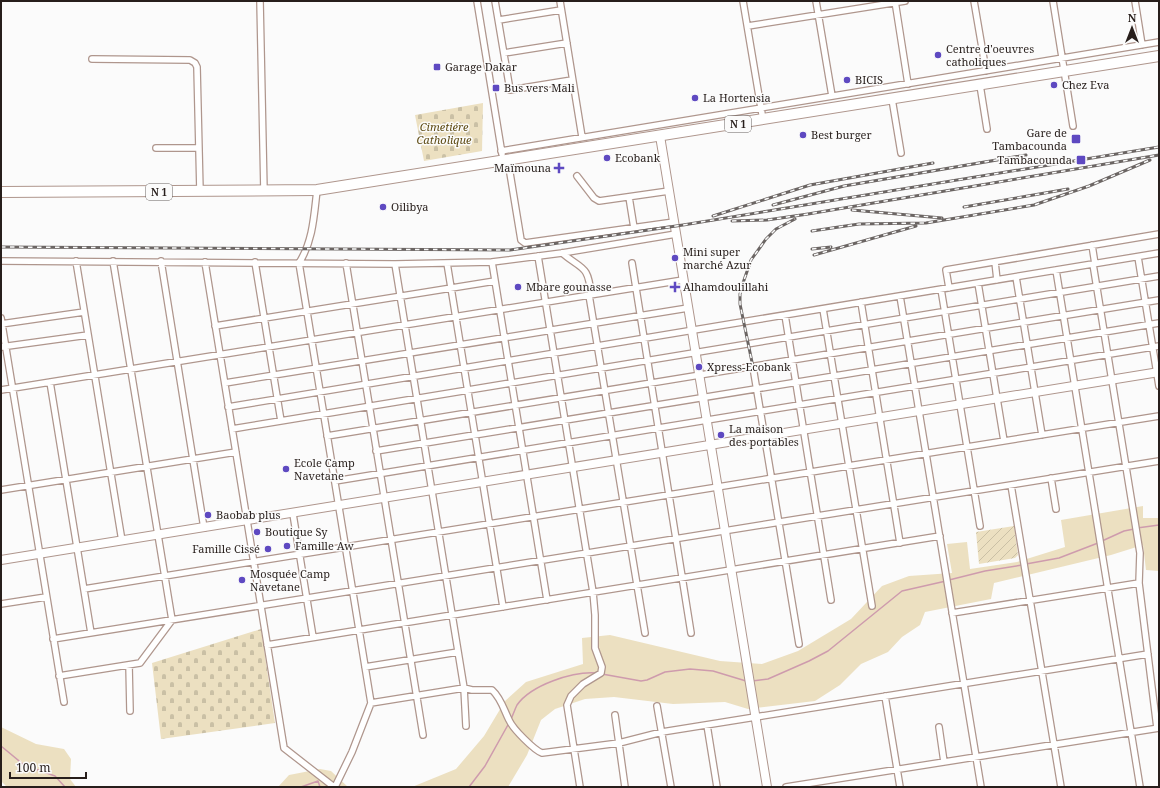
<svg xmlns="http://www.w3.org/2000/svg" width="1160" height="788" font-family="'Noto Serif',serif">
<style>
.green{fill:#ece0c1}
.cemetery{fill:url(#cemetery-stones)}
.garden{fill:url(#garden-furrows)}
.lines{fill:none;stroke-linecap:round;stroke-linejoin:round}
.stream{stroke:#ce9bad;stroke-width:1.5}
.street-casing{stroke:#af968d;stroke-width:8}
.secondary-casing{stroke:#af968d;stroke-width:10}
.highway-casing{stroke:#af968d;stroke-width:12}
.street{stroke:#fff;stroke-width:5.5}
.secondary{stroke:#fff;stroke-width:8}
.highway{stroke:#fff;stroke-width:10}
.rail-casing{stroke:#6b6563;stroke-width:3}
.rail{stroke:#fbfbfb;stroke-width:1.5;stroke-dasharray:4.5;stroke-linecap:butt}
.poi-dot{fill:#5e49c1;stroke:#fbfbfb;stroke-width:1.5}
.labels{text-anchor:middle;stroke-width:3;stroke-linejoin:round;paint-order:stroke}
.shield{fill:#fbfbfb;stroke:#67605e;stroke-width:1}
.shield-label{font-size:10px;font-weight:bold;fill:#271e1b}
.poi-label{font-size:11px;fill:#271e1b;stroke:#fbfbfb;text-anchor:start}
.park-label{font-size:11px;font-style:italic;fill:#5e4b13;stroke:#fbfbfb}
</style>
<defs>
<pattern id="cemetery-stones" width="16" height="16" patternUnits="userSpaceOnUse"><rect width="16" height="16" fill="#ece0c1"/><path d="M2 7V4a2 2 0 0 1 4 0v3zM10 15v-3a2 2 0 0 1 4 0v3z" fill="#cac0a5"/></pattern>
<pattern id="garden-furrows" width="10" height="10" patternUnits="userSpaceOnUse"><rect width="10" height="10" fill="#ece0c1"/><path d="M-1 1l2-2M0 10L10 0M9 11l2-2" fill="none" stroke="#cac0a5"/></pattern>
</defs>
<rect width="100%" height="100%" fill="#fbfbfb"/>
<!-- green -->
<path class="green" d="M1143,506V518H1159V571L1146,570L1143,545L1111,555L994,583L991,599L925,612L920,625L902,637L888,652L861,664L840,685L815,701L748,709L725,702L673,704L614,697L585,699L555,709L541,720L527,755L508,787H412L456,769L484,736L505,701L526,682L583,664L582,638L610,635L720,661L762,664L798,651L851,619L882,586L909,576L952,573L947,544L967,542L970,569L1017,562L1065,547L1061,520Z
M1,727L36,744L64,749L71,759L70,779L76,787H7L1,781Z
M320,769L331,771L348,787H278L289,775Z"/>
<!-- cemetery -->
<path class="cemetery" d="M483,103L482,151L424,161L415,115Z
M261,629L275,723L161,739L152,663Z"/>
<!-- garden -->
<path class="garden" d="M1014,526L1018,555L1015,558L979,564L976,532Z"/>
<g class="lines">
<!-- stream -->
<path class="stream" d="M1137,528L1159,525
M1102,541L1124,531L1134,529
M1026,564L1059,558L1098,543
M949,580L985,571L1022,565
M602,674L641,681L647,680L665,672L690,669L713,671L746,681
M752,681L768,679L809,661L828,651L902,591L946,581
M511,719C513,715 515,709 517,705C531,685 573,671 597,673
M1,746L24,765L55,776L65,787
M301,787L318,781L320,787
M469,787L485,766L509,723"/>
<!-- street casing -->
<g class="street-casing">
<path id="street" d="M260,1L264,192
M477,1L502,154
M495,1L510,90L572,80
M560,1L582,137
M743,1L763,120
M816,1L832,96
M895,1L908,84
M974,1L986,71
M1053,1L1073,126
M1135,1L1142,45
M499,20L561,10
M748,26L905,1
M504,53L567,43
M92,59L190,60L195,63L197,67L200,192
M980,85L987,129
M892,99L901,153
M156,148H199
M501,151L1159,42
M508,161L521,240L525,243L674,222
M577,176L594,198L599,201L669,191
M317,190C314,216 313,241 299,263L371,703L352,752L335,787
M629,197L634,228
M1092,245L1095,264
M562,253C582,270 588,264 591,294
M538,256L593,592L595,615V648L602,667L601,673L583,684L571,696L567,705L580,787
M1138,257L1159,386
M1,261L395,264L492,262L562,253L676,234
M76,261L122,541
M161,261L204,528
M205,262L284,748L334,787
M255,262L281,421
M492,262L547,600
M995,262L997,280
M346,263L423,735
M447,263L503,607
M632,263L691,633
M395,264L464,688L466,726
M1093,264L1140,553L1139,583L1157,728
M1056,270L1140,787
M1016,277L1042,435
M978,283L1004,441
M949,288L946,270L1159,234
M941,289L980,526
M589,295L645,633
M900,296L981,787
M861,302L900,543
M823,309L872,606
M785,315L831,600
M1,318L64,702
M1,324L84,312
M215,326L495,281
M1,347L88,335
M753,367L799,644
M50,382L91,633
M225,383L688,308
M1,390L683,280
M228,407L1159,253
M232,429L1159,276
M327,436L1159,300
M376,451L1159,323
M1051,478L1056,509
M335,481L1159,346
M1011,485L1061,787
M1,490L236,452
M293,514L313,637
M84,589L1159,416
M1,604L46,597
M952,613L1139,583
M53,639L1159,461
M267,645L940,536
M129,665L130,711
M365,667L458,652
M59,676L140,663L172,620L113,261
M885,696L900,787
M371,703L464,688L472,690H492C501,698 504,710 509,720C513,729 534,750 542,753L619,743L662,732L1148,654
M657,706L671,787
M615,715L625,787
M707,725L717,787
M939,727L944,762
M786,787L1159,728"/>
</g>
<!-- secondary casing -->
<g class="secondary-casing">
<path id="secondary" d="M660,136L767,787
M1,560L1159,372"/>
</g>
<!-- highway casing -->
<g class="highway-casing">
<path id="highway" d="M1,192L317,190L1159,56"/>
</g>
<!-- street -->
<use href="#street" class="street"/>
<!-- secondary -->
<use href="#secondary" class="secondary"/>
<!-- highway -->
<use href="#highway" class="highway"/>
<!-- rail casing -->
<g class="rail-casing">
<path id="rail" d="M773,205L844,186L1026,155
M964,207L1068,189
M852,210L942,218
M713,216L810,185L933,163
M732,221L767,220L808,214L1159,155
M812,231L859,224L926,223L1034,205L1089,186L1150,160
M1,247L510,250L683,225L1159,147
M812,249L831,247
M814,255L916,226
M753,367L740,304V294L743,283L751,260L766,239L776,229L795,219"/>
</g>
<!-- rail -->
<use href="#rail" class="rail"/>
</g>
<!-- markers -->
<g class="poi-dot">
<circle cx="938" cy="55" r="4"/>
<rect x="433" y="63" width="8" height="8" rx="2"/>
<circle cx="847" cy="80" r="4"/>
<circle cx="1054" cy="85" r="4"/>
<rect x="492" y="84" width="8" height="8" rx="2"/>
<circle cx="695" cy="98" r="4"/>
<circle cx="803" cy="135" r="4"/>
<rect x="1071" y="134" width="10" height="10" rx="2"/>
<circle cx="607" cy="158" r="4"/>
<rect x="1076" y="155" width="10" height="10" rx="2"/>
<path d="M557 162h4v4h4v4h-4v4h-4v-4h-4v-4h4z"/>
<circle cx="383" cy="207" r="4"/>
<circle cx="675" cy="258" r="4"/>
<circle cx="518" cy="287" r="4"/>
<path d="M673 281h4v4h4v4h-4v4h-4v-4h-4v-4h4z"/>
<circle cx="699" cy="367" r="4"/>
<circle cx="721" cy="435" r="4"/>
<circle cx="286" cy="469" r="4"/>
<circle cx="208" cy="515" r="4"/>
<circle cx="257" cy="532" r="4"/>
<circle cx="287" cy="546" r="4"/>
<circle cx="268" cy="549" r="4"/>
<circle cx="242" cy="580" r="4"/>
</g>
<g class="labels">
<!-- shield labels -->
<g class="shield">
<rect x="725" y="116" width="26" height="16" rx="3"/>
<rect x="146" y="184" width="26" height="16" rx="3"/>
</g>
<g class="shield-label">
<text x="738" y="128">N 1</text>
<text x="159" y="196">N 1</text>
</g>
<!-- poi labels -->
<g class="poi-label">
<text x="946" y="53">Centre d'oeuvres<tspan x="946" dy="13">catholiques</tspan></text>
<text x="445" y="71">Garage Dakar</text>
<text x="855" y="84">BICIS</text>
<text x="1062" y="89">Chez Eva</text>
<text x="504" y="92">Bus vers Mali</text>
<text x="703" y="102">La Hortensia</text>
<text x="1067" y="137" text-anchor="end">Gare de<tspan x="1067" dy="13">Tambacounda</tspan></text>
<text x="811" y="139">Best burger</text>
<text x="615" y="162">Ecobank</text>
<text x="1072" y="164" text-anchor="end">Tambacounda</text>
<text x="551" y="172" text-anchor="end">Maïmouna</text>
<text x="391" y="211">Oilibya</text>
<text x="683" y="256">Mini super<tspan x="683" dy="13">marché Azur</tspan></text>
<text x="526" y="291">Mbare gounasse</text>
<text x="683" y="291">Alhamdoulillahi</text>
<text x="707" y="371">Xpress-Ecobank</text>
<text x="729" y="433">La maison<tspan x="729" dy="13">des portables</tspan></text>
<text x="294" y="467">Ecole Camp<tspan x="294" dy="13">Navetane</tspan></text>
<text x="216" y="519">Baobab plus</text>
<text x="265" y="536">Boutique Sy</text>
<text x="295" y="550">Famille Aw</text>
<text x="260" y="553" text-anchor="end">Famille Cissé</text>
<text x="250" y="578">Mosquée Camp<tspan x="250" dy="13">Navetane</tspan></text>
</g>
<!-- park labels -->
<g class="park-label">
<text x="444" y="131">Cimetiére<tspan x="444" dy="13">Catholique</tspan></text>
</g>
</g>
<!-- border -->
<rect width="1160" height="788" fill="none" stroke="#271e1b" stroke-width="4"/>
<!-- north arrow -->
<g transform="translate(1132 28)" stroke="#fbfbfb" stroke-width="3" paint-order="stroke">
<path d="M0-3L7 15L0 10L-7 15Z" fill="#271e1b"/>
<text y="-6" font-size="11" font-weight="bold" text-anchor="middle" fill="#271e1b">N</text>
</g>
<!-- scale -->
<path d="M10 772v6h76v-6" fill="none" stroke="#271e1b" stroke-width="2"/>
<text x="16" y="772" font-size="12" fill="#271e1b" stroke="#fbfbfb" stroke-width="3" paint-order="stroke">100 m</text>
</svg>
